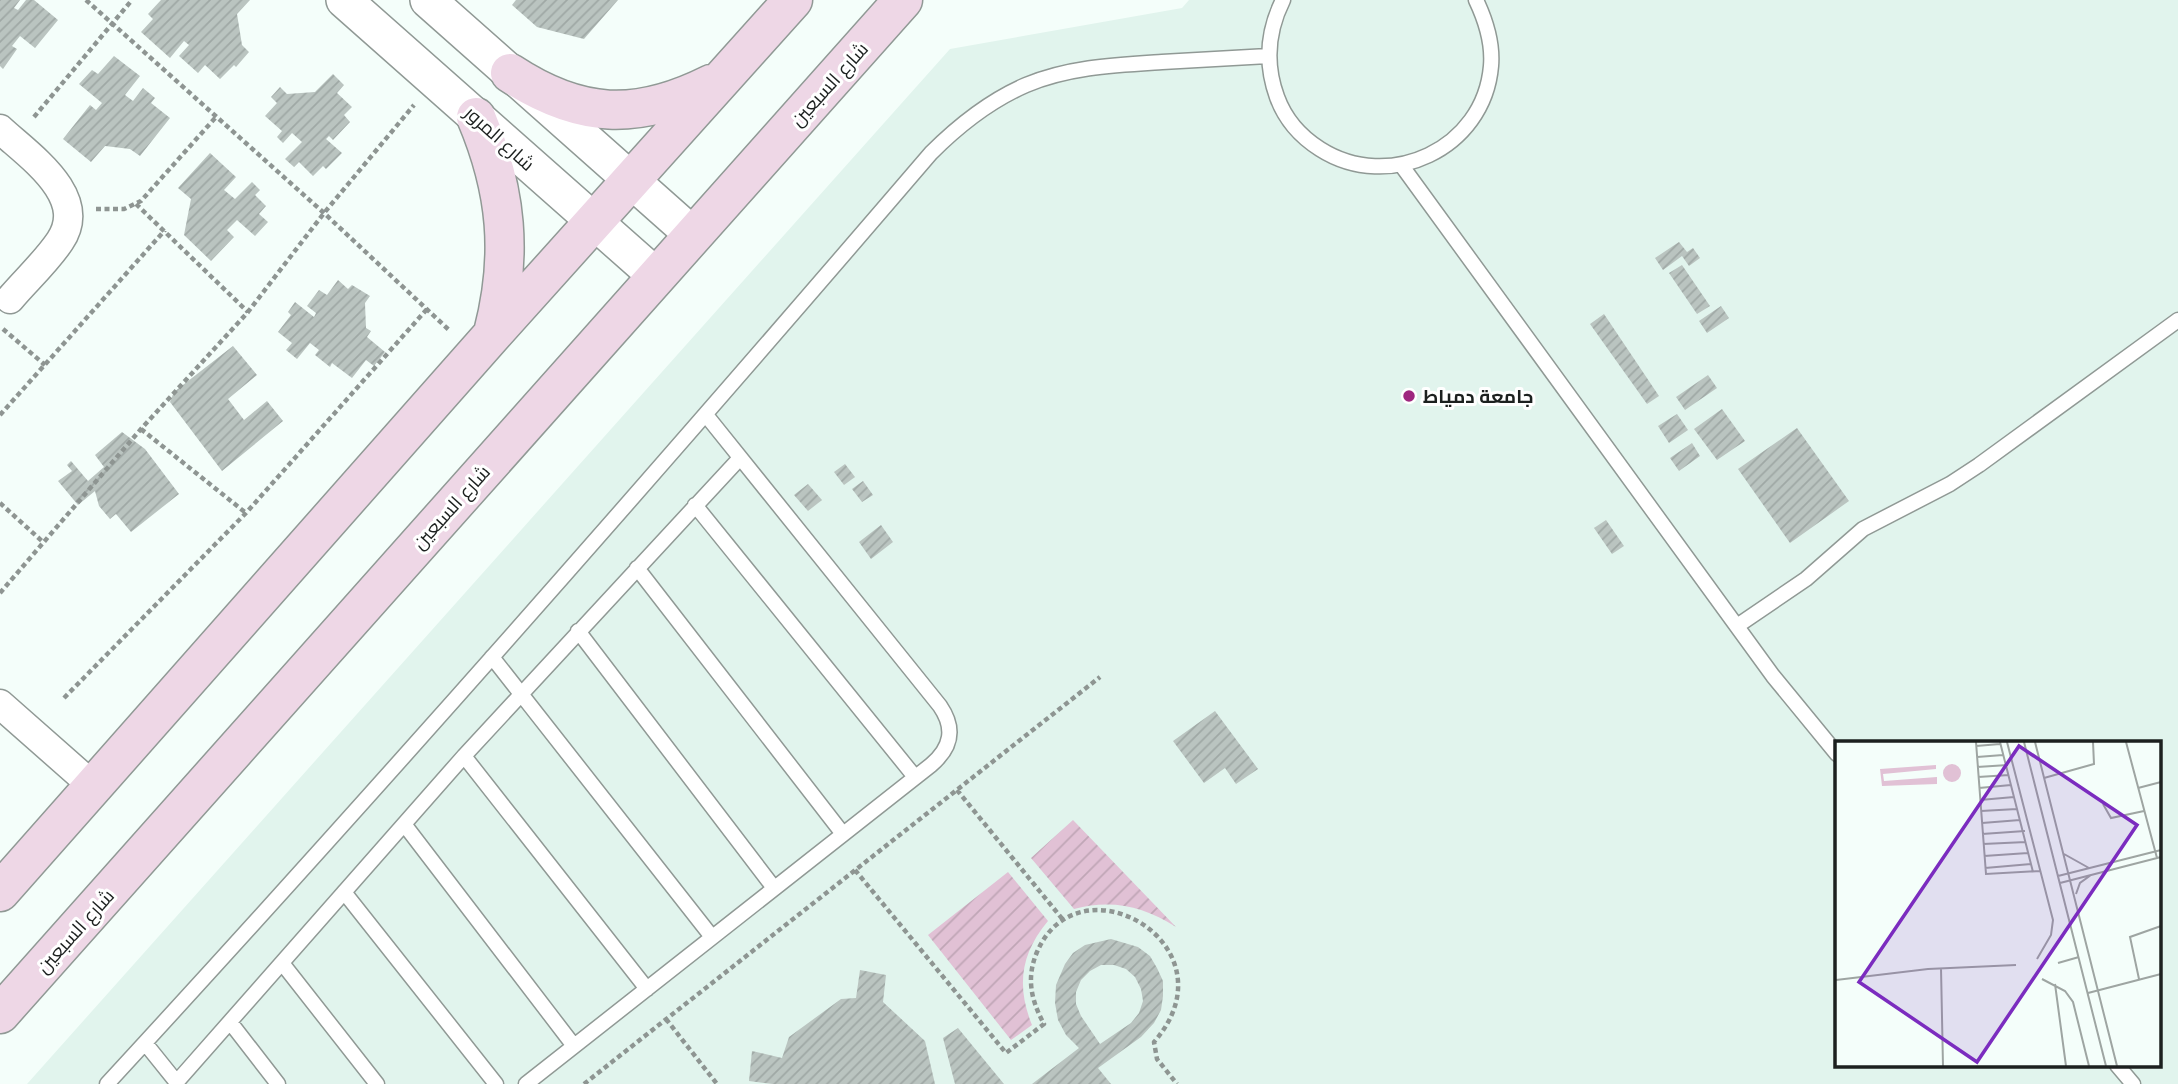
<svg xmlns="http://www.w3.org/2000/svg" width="2178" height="1084" font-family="'Fira Sans',Cairo,sans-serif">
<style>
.built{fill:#e1f4ed;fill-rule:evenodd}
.garden{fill:url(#garden-furrows)}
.building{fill:url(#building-hatch);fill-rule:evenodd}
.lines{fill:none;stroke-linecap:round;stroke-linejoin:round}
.service-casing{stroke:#909995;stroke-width:17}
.minor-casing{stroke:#909995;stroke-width:31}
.tertiary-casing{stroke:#909995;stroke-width:38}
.secondary-casing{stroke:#909995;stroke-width:41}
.path{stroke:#8e9592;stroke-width:4.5;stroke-dasharray:5 3.5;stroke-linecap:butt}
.service{stroke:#fff;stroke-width:14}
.minor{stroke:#fff;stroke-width:28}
.tertiary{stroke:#fff;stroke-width:35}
.secondary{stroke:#eed7e6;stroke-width:38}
.poi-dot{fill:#9e277f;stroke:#fff;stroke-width:2.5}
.labels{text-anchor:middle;stroke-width:6;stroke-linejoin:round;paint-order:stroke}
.street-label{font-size:19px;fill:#1c201f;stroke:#fff}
.poi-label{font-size:19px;font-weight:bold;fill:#1c201f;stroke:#fff;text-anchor:start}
.inset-road{fill:none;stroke:#9ea5a2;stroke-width:2}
.view{fill:#7b2cbf;fill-opacity:0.15;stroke:#7b2cbf;stroke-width:3.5}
.inset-edge{fill:none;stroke:#1c201f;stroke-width:3.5}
</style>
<defs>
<pattern id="garden-furrows" width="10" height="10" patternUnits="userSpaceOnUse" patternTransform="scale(1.75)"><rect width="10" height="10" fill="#e1c1d5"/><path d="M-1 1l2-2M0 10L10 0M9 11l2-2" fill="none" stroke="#c0a6b6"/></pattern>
<pattern id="building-hatch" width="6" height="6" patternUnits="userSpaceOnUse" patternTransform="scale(1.75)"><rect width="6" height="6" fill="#bac4c0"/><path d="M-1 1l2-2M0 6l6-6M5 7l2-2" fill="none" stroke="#9fa8a5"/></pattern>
</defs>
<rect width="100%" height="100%" fill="#f4fefa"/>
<!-- built -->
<path class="built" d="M1189,0H2178V1084H27L950,49L1182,8ZM1837,743H2159V1065H1837Z"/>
<!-- garden -->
<path class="garden" d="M1073,820L1176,927C1143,906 1112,899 1074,909L1031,858Z
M1008,872L1048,921C1021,953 1016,986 1032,1025L1011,1040L928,935Z"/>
<!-- building -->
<path class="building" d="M0,0H20L14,8L18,10L26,0H34L58,20L35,48L20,36L12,46L17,49L3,69L0,66Z
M161,0H250L237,14L242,45L249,52L236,67L234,65L220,79L205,65L198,73L179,56L189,45L184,41L170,58L141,32L153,19L148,14Z
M516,0H618L584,39L537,27L512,5Z
M114,56L140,76L125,95L133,101L143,88L155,98L151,103L170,118L140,156L130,149L105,146L91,162L63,139L90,105L96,110L102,103L79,84L92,70L98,74Z
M333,74L344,85L337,93L352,107L344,115L350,122L333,140L329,136L326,139L342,153L326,169L323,166L313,176L299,162L294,167L285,159L302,142L292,133L283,143L277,137L282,131L265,116L277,103L271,97L280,87L287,94L315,92Z
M210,153L236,177L224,190L235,199L252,182L260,190L255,195L266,206L259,214L268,222L255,236L237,220L227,230L234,237L211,261L184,235L191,199L178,188Z
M1679,242L1687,252L1693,248L1700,258L1689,266L1682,256L1663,270L1655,258Z
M1682,265L1710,306L1697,314L1669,273Z
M338,280L348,289L352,285L370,296L365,303L366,328L371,331L367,337L385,352L374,366L366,360L352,378L332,363L330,367L315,355L319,350L310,343L297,359L286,350L292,343L278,332L291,315L288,312L295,302L314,317L316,313L307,306L319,290L327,295Z
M1721,306L1729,318L1707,333L1699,321Z
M1604,314L1659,396L1647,404L1590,324Z
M233,346L257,375L228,399L244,420L267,401L283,421L222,471L170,402L174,392Z
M1708,375L1717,388L1685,410L1676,397Z
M1722,409L1745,441L1717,460L1694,429Z
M1677,414L1688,430L1669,443L1658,426Z
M1797,428L1849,501L1790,543L1738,469Z
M122,432L145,449L179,494L131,532L116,514L110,519L99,506L95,491L78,505L58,481L72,471L67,465L71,461L88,481L104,467L95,455Z
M1692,443L1700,456L1679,471L1670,458Z
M845,464L855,477L844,485L834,472Z
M863,481L873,495L862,502L852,489Z
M808,484L822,500L808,511L794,495Z
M1606,520L1624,546L1612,554L1594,528Z
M881,525L893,542L871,559L859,542Z
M1215,711L1258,769L1236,784L1225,768L1204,783L1173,741Z
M1111,939L1138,947L1150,956L1157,968L1163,981V996L1161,1010L1154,1023L1141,1037L1098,1068L1111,1084H1032L1079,1048L1066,1035L1058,1020L1055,1003L1056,985L1065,964L1073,953L1085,945ZM1101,965H1114L1126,969L1135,977L1141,989L1143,1001L1139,1013L1131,1023L1100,1044L1081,1016L1076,1004V992L1081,980L1090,971Z
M860,970L886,975L883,1002L925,1041L935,1084H773L749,1081L752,1051L782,1058L789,1037L841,999L856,998Z
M958,1028L1004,1084H955L943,1038Z"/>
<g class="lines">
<!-- service casing -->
<g class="service-casing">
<path id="service" d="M1283,0C1267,32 1265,64 1277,97C1285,119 1301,137 1320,149C1389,193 1484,149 1491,66C1493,43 1486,21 1476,0
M1402,166L1773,676L1837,754
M695,505L915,777
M637,568L843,834
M1737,626L1806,579L1863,529L1950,484L1979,465L2178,320
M578,631L774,888
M492,657L712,937
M464,756L647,989
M404,824L574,1046
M344,892L496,1084
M282,963L377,1084
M230,1022L278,1084
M145,1043L178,1084
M2117,1065L2133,1084
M107,1084C388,779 661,468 931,153C959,125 989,101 1026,85C1069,67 1115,65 1162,62C1197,60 1233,58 1268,56
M175,1084L464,756L740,458
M526,1084L931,765C952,747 955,728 940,706L706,415"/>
</g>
<!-- minor casing -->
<g class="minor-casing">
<path id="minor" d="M0,129C29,156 90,196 60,241C46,262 26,280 10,299
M0,704L94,787"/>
</g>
<!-- tertiary casing -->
<g class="tertiary-casing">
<path id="tertiary" d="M344,0L656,276
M428,0L693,235"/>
</g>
<!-- secondary casing -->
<g class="secondary-casing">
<path id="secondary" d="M510,73C580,119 637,121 711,84
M476,117C507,190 513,256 493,333
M0,892L493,334L793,0
M0,1014L903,0"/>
</g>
<!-- path -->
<path class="path" d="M86,0L324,213L449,330
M34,117L132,0
M136,204L248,312
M96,209H124L141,201L216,117
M3,329L45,365
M0,415L165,230
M141,429L246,513
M0,503L43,542
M0,593L141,429L248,312L324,213L414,105
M64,698L246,513L427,309
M957,790L1064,921
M855,870L1006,1053L1044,1024C1031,1000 1026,978 1037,952C1079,854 1238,946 1154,1042L1157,1059L1177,1084
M666,1019L717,1084
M584,1084L1100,677"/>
<!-- service -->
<use href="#service" class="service"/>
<!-- minor -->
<use href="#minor" class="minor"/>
<!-- tertiary -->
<use href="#tertiary" class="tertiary"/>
<!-- secondary -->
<use href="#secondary" class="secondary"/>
</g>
<!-- markers -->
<circle class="poi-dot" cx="1409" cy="396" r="7"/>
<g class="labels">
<!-- street labels -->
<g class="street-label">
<text transform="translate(829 84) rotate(-48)" y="7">شارع السبعين</text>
<text transform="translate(500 138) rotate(42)" y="7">شارع المرور</text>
<text transform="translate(451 507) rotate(-48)" y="7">شارع السبعين</text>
<text transform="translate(75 931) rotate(-48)" y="7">شارع السبعين</text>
</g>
<!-- poi labels -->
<g class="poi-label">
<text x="1423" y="403">جامعة دمياط</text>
</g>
</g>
<!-- overview -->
<g transform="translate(1835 741)">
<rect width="326" height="326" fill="#f4fefa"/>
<path d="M108 32a9 9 0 1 1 18 0a9 9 0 1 1-18 0ZM101,24V28L48,33L49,40L102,36V43L47,45L45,28Z" fill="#e1c1d5"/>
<path class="inset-road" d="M141,1L151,133L205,130M165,1L198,131M172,1L218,179L216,194L202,218M189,1L271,325M200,1L282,325M291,1L322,117M141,5L165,3M142,16L168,14M142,26L173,24M143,36L174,34M209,37L259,23L258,1M144,47L176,44M303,47L326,41M145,59L179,56M268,63L276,77L309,70M146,70L182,68M147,82L185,79M147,93L190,90M148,103L191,101M229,113L254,127M149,115L193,112M150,127L196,123M223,135L326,109M225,142L326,116M241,153L245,142L256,134M223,222L244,216M106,227L108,325M207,238L230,250L238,261L254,325M304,238L295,196L326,185M1,239L93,228L181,224M220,243L231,325M253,252L326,233"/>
<path class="view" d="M184,5L302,84L142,321L24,241Z"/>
<rect width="326" height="326" class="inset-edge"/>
</g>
</svg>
